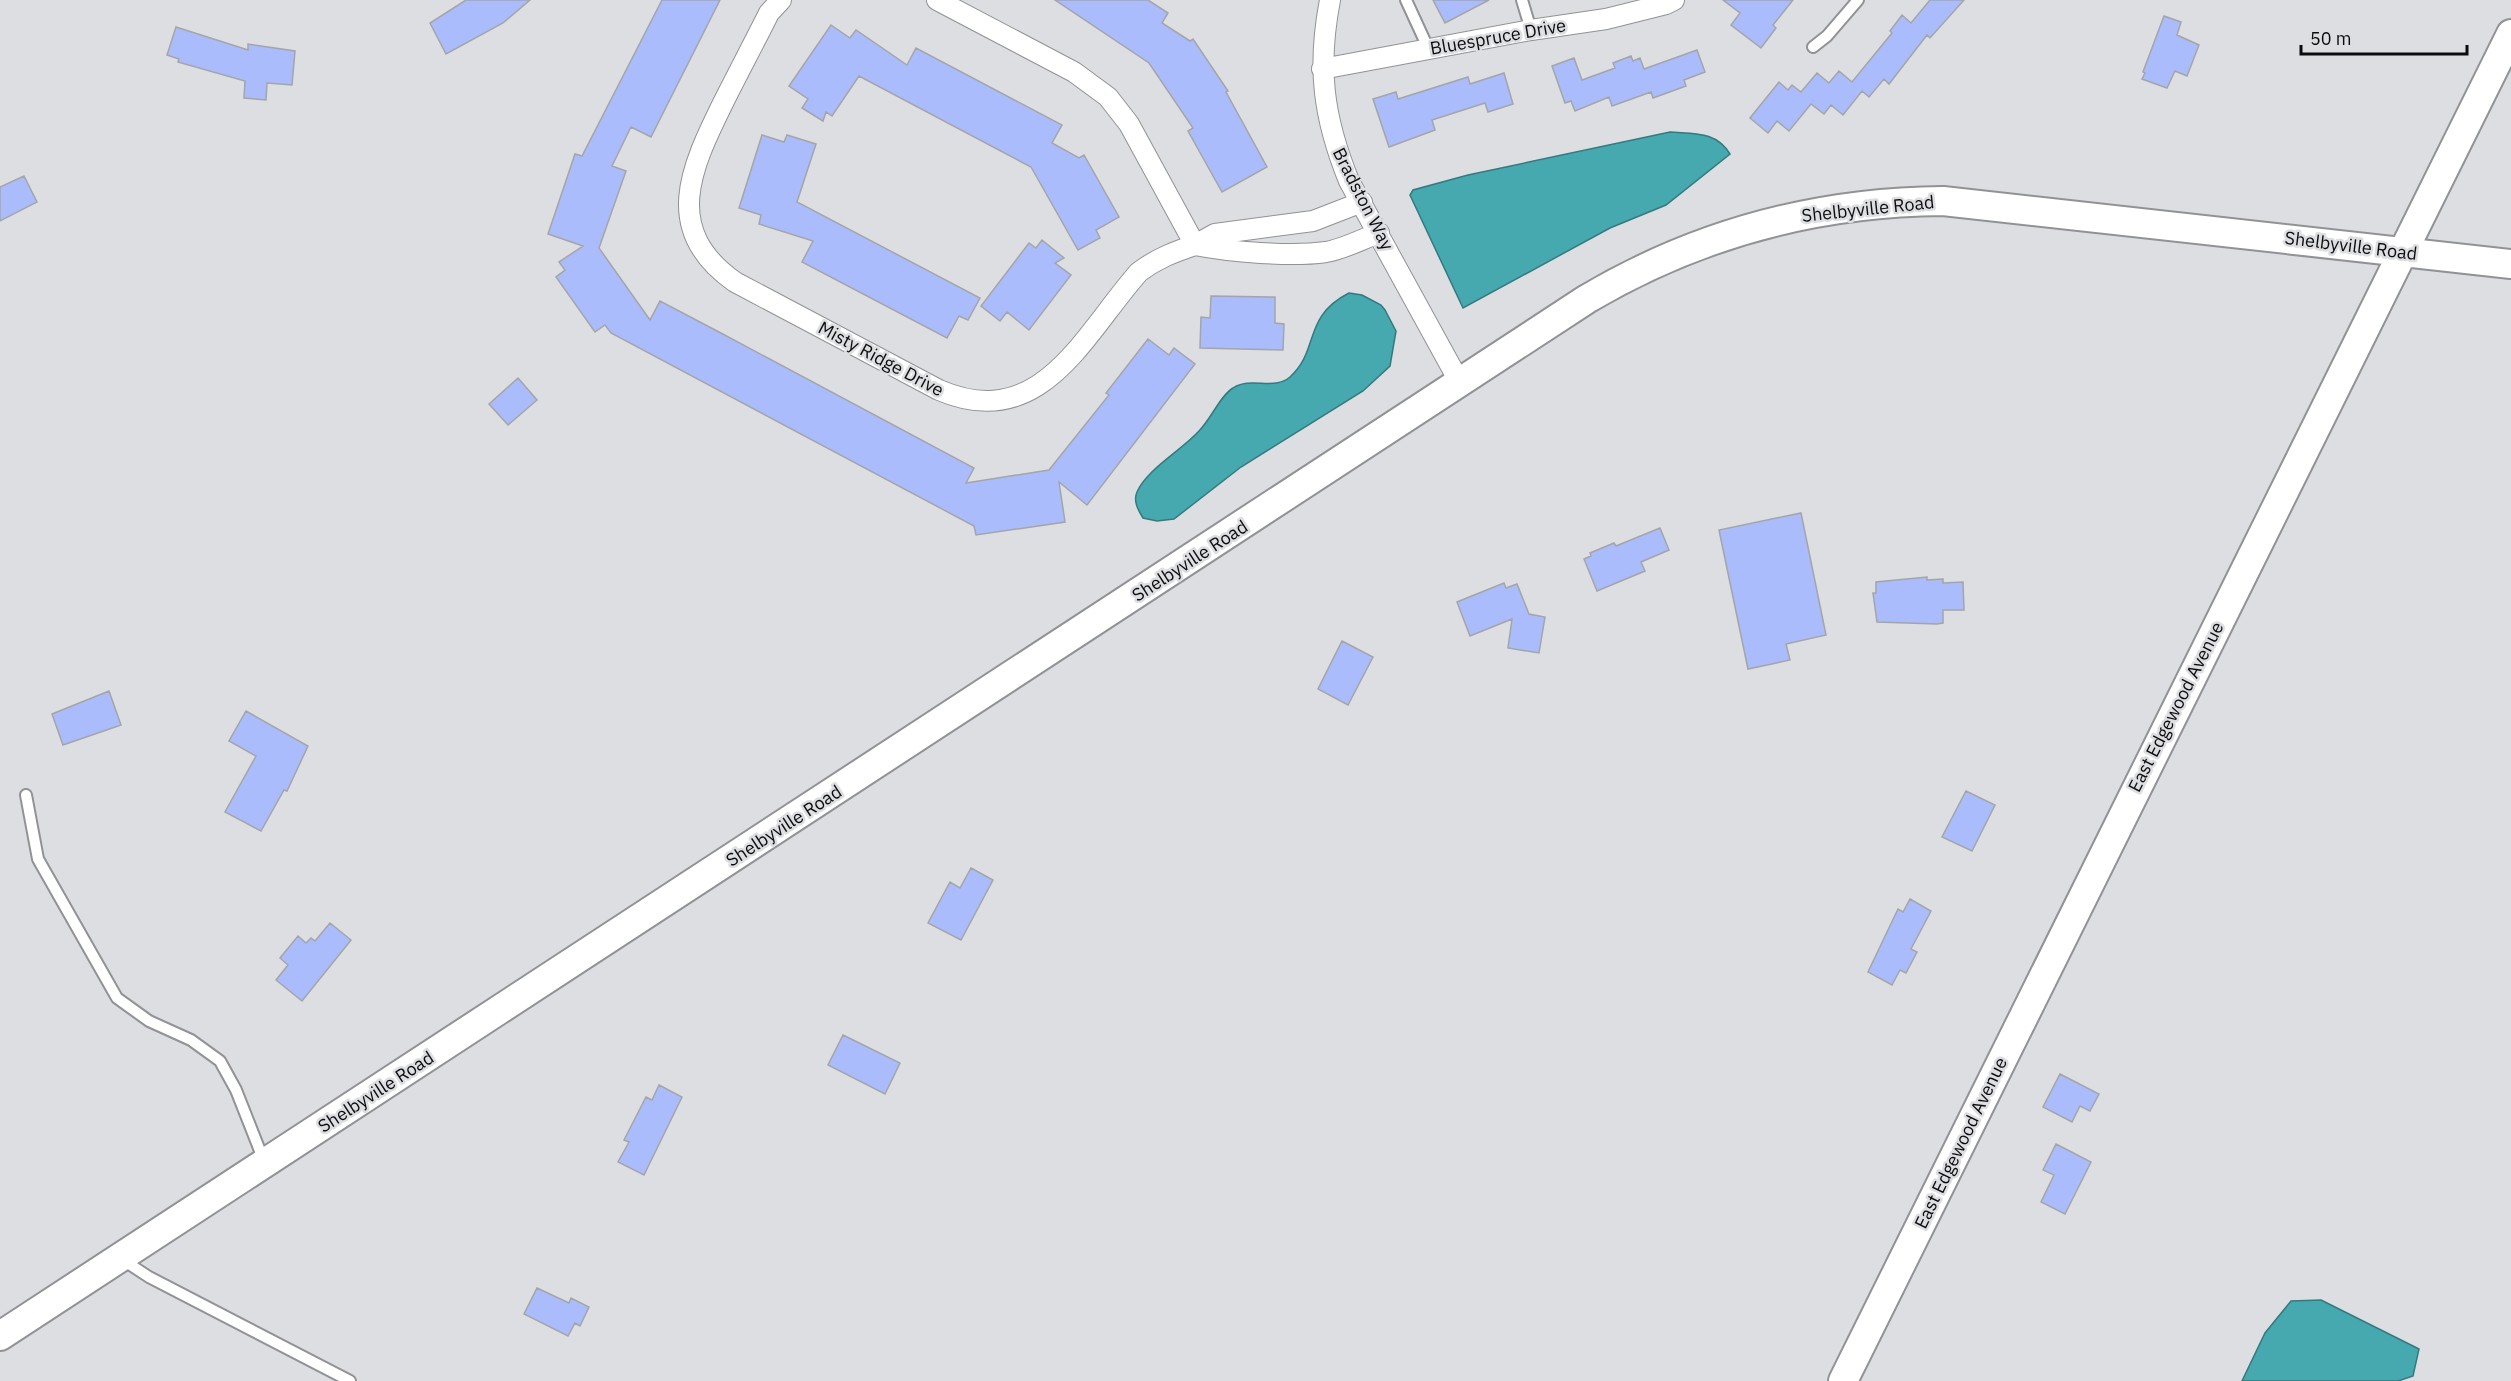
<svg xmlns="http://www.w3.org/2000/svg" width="2511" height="1381" font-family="'IBM Plex Sans',sans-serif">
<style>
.water{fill:#45a9af;stroke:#347a7e;stroke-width:1.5}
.building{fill:#aabcfc;stroke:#a4a5a8;stroke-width:1.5}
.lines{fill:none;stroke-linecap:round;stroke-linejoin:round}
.lane-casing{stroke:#919295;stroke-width:14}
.street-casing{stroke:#919295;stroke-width:22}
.secondary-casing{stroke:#919295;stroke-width:32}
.lane{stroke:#fff;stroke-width:10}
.street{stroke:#fff;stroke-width:20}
.secondary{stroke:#fff;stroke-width:28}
.labels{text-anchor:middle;stroke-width:5;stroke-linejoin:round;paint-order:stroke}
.street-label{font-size:18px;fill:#0c0c0d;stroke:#dddee1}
</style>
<rect width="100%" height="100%" fill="#dddee1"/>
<!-- water -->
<path class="water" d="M1670,132C1695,134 1716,131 1730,154L1666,205L1610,228L1463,308L1410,195L1413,190L1468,175Z
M1349,293L1362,295L1381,305L1385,310L1396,331L1390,366L1363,391L1241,467L1174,519L1157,521L1143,518C1138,510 1133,501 1137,492C1147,469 1182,450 1199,431C1211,419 1220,396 1233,388C1251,376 1274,391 1290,377C1320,350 1302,317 1349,293Z
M2321,1300L2419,1349L2413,1376L2398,1381H2242L2265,1333L2291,1301Z"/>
<!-- building -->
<path class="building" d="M466,0H530L503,23L446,54L430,23Z
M662,0H720L651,137L631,127L612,166L626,171L599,248L650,320L660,301L719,332L974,468L966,483L1049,470L1109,395L1106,393L1148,339L1169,355L1174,348L1195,364L1087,505L1059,482L1065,522L976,535L974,526L611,333L605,325L595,332L556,277L565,270L559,262L583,246L548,234L575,154L582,156Z
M1055,0H1148L1168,13L1162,23L1190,41L1193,39L1228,91L1226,92L1267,167L1222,192L1188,131L1193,128L1149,63Z
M1433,0H1489L1445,23Z
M1723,0H1793L1773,25L1776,28L1761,48L1731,25L1740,13Z
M1930,0H1964L1930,38L1927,35L1889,84L1884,79L1869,97L1862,91L1843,115L1831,105L1824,114L1811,104L1789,131L1777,121L1768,133L1750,118L1779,82L1788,90L1792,85L1801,92L1817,73L1829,83L1839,71L1852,82L1892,33L1890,31L1902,15L1911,23Z
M2164,16L2181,22L2177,35L2199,45L2187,76L2175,71L2167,88L2142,79L2145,73L2143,72Z
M831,25L850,38L856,30L907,65L916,48L1062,125L1052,143L1079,158L1084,155L1119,217L1096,230L1100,238L1078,250L1031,167L859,76L832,116L826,112L823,121L802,108L808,99L789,86Z
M176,27L248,50V44L295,51L292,85L267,83L266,100L244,98L245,81L178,62L179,59L167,55Z
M1697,50L1705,72L1684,80L1686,86L1653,98L1651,92L1612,106L1609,97L1575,111L1571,101L1565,103L1552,66L1574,58L1582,80L1615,68L1613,63L1631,56L1633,61L1640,58L1644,69Z
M1504,73L1513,104L1488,112L1485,103L1432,120L1435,130L1389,147L1373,99L1396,92L1398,99L1468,77L1470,84Z
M762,135L784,142L787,135L816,144L797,202L980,298L968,320L959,316L947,338L802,262L813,241L759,224L761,215L739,208Z
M24,176L37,202L0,221V187Z
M1042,240L1064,258L1055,263L1071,275L1029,330L1007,312L1000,321L981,306L1029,243L1036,248Z
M1211,296L1275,297V323L1284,324L1283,350L1200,348L1201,317L1210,318Z
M518,378L537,400L508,425L489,404Z
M1801,513L1826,635L1786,644L1790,660L1748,669L1719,530Z
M1660,528L1669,550L1641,562L1645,571L1597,591L1584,559L1591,556L1590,553L1614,543L1616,546Z
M1927,577V580L1943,579V583L1963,582L1964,610H1943V623L1937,624L1877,622L1873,593H1876V582Z
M1504,583L1506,588L1517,584L1529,614L1545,617L1539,653L1508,648L1512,619L1470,636L1457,602Z
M1342,641L1373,657L1348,705L1318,689Z
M109,691L121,725L63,745L52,714Z
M246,711L308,746L287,791L284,790L261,831L225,812L256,756L229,741Z
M1966,791L1995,805L1972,851L1942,837Z
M971,868L993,880L961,940L928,923L950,882L960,888Z
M1910,899L1931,911L1911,949L1917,952L1906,973L1900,970L1892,985L1868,972L1898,909L1903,912Z
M330,923L351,940L302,1001L276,980L288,965L280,958L298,936L306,943L311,938L315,941Z
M843,1035L900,1063L885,1094L828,1065Z
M2060,1074L2099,1094L2090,1111L2080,1106L2072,1122L2043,1107Z
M659,1085L682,1097L644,1175L618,1162L629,1142L624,1140L646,1097L652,1100Z
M2056,1144L2091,1162L2065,1214L2041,1202L2054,1175L2043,1170Z
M537,1288L569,1303L571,1298L589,1307L580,1326L575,1323L568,1336L524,1314Z"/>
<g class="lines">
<!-- lane casing -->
<g class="lane-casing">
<path id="lane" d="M1406,0L1429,50
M1522,0L1531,30
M1813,47L1827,36L1858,0
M26,795L38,859L117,998L149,1021L191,1040L220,1061L236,1090L264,1161
M123,1260L149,1277L350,1381"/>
</g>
<!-- street casing -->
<g class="street-casing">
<path id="street" d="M781,0L769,13C754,43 738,73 723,103C691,168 661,230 735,282L939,390C1041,434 1083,335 1139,272C1158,258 1174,252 1195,245L1129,124L1108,97L1074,72L937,0
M1330,0C1317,67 1323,117 1349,181L1460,383
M1322,69L1531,30L1606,19L1666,4L1674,0
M1362,202L1313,221L1215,234L1195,245C1230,252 1291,257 1326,252C1344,249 1362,239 1379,233"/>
</g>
<!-- secondary casing -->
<g class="secondary-casing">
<path id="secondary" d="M0,1336L1587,299C1697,234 1815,202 1943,201L2511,264
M1843,1381L2511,34"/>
</g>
<!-- lane -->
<use href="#lane" class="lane"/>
<!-- street -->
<use href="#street" class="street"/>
<!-- secondary -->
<use href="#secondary" class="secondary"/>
</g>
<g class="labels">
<!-- street labels -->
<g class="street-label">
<text transform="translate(1498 37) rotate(-10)" y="6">Bluespruce Drive</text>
<text transform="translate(1363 199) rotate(63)" y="6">Bradston Way</text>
<text transform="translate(1868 209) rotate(-6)" y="6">Shelbyville Road</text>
<text transform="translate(2351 246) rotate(7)" y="6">Shelbyville Road</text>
<text transform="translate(881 359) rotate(28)" y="6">Misty Ridge Drive</text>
<text transform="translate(1190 561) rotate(-33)" y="6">Shelbyville Road</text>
<text transform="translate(2176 707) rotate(-63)" y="6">East Edgewood Avenue</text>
<text transform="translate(784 826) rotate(-33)" y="6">Shelbyville Road</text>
<text transform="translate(376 1092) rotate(-33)" y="6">Shelbyville Road</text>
<text transform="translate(1961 1143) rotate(-64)" y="6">East Edgewood Avenue</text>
</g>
</g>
<!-- scale -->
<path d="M2301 45v9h166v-9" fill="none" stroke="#0c0c0d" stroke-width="3"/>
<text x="2310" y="45" font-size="18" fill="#0c0c0d" stroke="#dddee1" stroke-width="4.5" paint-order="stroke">50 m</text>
</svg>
